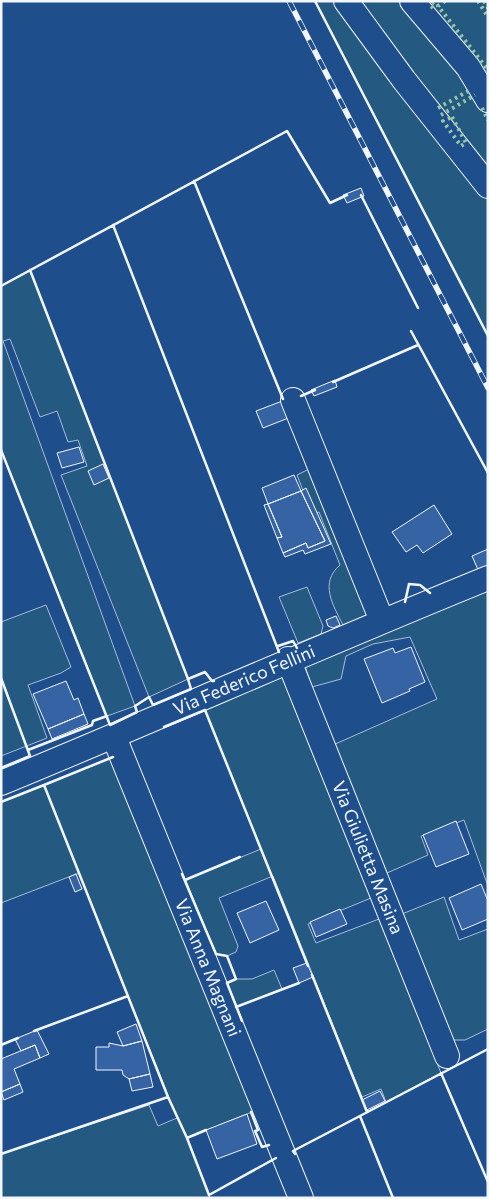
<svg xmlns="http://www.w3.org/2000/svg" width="489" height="1199" font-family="Commissioner,sans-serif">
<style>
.green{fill:#245a82;stroke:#a8bbd7}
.building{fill:#3563a3;stroke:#f2f6ff}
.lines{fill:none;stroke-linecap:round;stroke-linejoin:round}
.minor-casing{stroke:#f2f6ff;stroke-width:26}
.minor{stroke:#1f4e8c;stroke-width:24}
.rail-casing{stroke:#f2f6ff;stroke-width:5.5}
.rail{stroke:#1f4e8c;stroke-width:4;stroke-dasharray:11;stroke-linecap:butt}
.hedge{stroke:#97c8a6;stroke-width:4;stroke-dasharray:2.5 4;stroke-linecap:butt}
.wall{stroke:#f2f6ff;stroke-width:2.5}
.labels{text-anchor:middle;stroke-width:4;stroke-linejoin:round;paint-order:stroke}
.street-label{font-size:18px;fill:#f2f6ff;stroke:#1f4e8c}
</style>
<rect width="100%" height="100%" fill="#1f4e8c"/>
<!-- green -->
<path class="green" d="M315,1H488V336Z
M30,270L188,679L149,697L61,475L87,466L78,440L68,442L57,411L40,417L10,339L3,341L135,706L107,716L1,450V286Z
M311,468L372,616L343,625C333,605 319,583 340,565L319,512L312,514L297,475Z
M307,587L323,626L321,634L298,643L279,597Z
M488,587V886L464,820L421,836L428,855L387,873L333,745L437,699L410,637L373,644L346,656L341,679L312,687L304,663Z
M46,605L71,667L61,673L28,685L47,738L1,756V622Z
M282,677L371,898L308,924L316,943L379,919L441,1073L386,1102L381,1089L362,1097L273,876L219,898L238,946L236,952L227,956L216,954L185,880L261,849L205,710Z
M114,757L257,1110L187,1138L210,1198H1V1154L149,1105L158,1126L177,1118L79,873L1,903V802Z
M444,897L459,940L488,929V1029L465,1040H453L402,914Z
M274,970L282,989L236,1007L227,983L236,979H252Z"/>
<!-- building -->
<path class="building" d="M361,188L364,196L347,203L343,195Z
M335,380L337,387L314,396L311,390Z
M285,400L291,417L263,428L256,411Z
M79,447L84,462L62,468L57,453Z
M103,464L109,478L94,485L88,471Z
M294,475L301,491L268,504L262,488Z
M306,488L331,544L305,554L303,550L285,557L283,553L306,543L308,548L325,541L301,491Z
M301,491L325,541L308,548L306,543L283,553L277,538L282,537L268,504Z
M268,504L282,537L277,538L264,505Z
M434,505L452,534L423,553L417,545L406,552L392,532Z
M488,549V568L479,572L472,556Z
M336,616L340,625L333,628L328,626L326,620Z
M411,647L425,682L409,689L410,691L382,703L364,659L393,648L395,653Z
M66,681L74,700L78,698L84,714L48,729L33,694Z
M84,714L88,724L52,739L48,729Z
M456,821L469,854L436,867L423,835Z
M76,874L82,889L75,892L69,877Z
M481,884L488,901V919L462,930L449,898Z
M266,901L279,930L250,943L237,913Z
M340,909L347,924L316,937L310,922Z
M307,963L313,977L299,983L293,968Z
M136,1024L142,1041L123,1046L117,1032Z
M37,1030L49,1054L40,1058L35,1045L21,1051L15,1039Z
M142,1041L150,1074L129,1079L123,1075L122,1070H96V1047H109V1043L123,1046Z
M35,1045L40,1058L14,1069L20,1084L1,1092V1059Z
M150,1074L153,1087L132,1091L129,1079Z
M20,1084L23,1092L4,1100L1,1092Z
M380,1091L385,1101L367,1110L362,1100Z
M247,1114L257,1144L217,1159L206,1130Z"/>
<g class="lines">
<!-- minor casing -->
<g class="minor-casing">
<g id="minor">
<path d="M346,1L404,80L488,186"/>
<path d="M412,1L468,67L488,100"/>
<path d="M293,400L382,621"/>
<path id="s1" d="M288,659L447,1056"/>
<path id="s2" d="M114,737L301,1198"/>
<path id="s3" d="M1,783C164,716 325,644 488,578"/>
</g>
</g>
<!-- minor -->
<use href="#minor" class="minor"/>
<!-- rail casing -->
<g class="rail-casing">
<path id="rail" d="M289,1L488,388"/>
</g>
<!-- rail -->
<use href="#rail" class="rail"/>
<!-- hedge -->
<path class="hedge" d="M445,1L438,6L488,70
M478,1L488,17
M484,1L488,8
M433,8L430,5L435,1
M438,108L472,89
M482,108L488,120
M441,115L475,95
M452,117L466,143L461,146L443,121Z"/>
<!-- wall -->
<path class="wall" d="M315,1L488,336
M194,181L283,399
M361,195L418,308
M113,225L279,652
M30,270L188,679
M1,286L287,131L330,203L347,195
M411,331L488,473
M333,382L418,345
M301,396L315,390
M1,450L110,725L137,712L135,706L149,697L153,705L191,689L188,679L205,672L212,681H214
M405,602L409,584L420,585L430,593
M278,646L293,641L297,648
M1,678L30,756L1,768
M164,727L205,710L308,966
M28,750L92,725L93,721L107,716
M113,757L44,785L168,1097L187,1138
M1,802L44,785
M182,874L216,954L227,956L236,979L227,983L242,1021
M185,880L240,857
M312,975L367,1112
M236,1007L299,983
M34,1031L128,996
M1,1045L18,1038
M441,1073L488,1182
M251,1112L258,1130L255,1131L262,1147L269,1145
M360,1116L393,1198
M206,1130L187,1138L209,1195L276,1158
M1,1154L168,1097
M295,1154L293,1151L488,1049"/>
</g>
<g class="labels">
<!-- street labels -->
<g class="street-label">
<text dy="6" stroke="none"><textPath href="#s3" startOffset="264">Via Federico Fellini</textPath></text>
<text dy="6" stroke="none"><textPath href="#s1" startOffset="214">Via Giulietta Masina</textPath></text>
<text dy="6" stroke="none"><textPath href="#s2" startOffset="249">Via Anna Magnani</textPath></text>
</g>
</g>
<!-- border -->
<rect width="489" height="1199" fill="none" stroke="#f2f6ff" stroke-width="5"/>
</svg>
